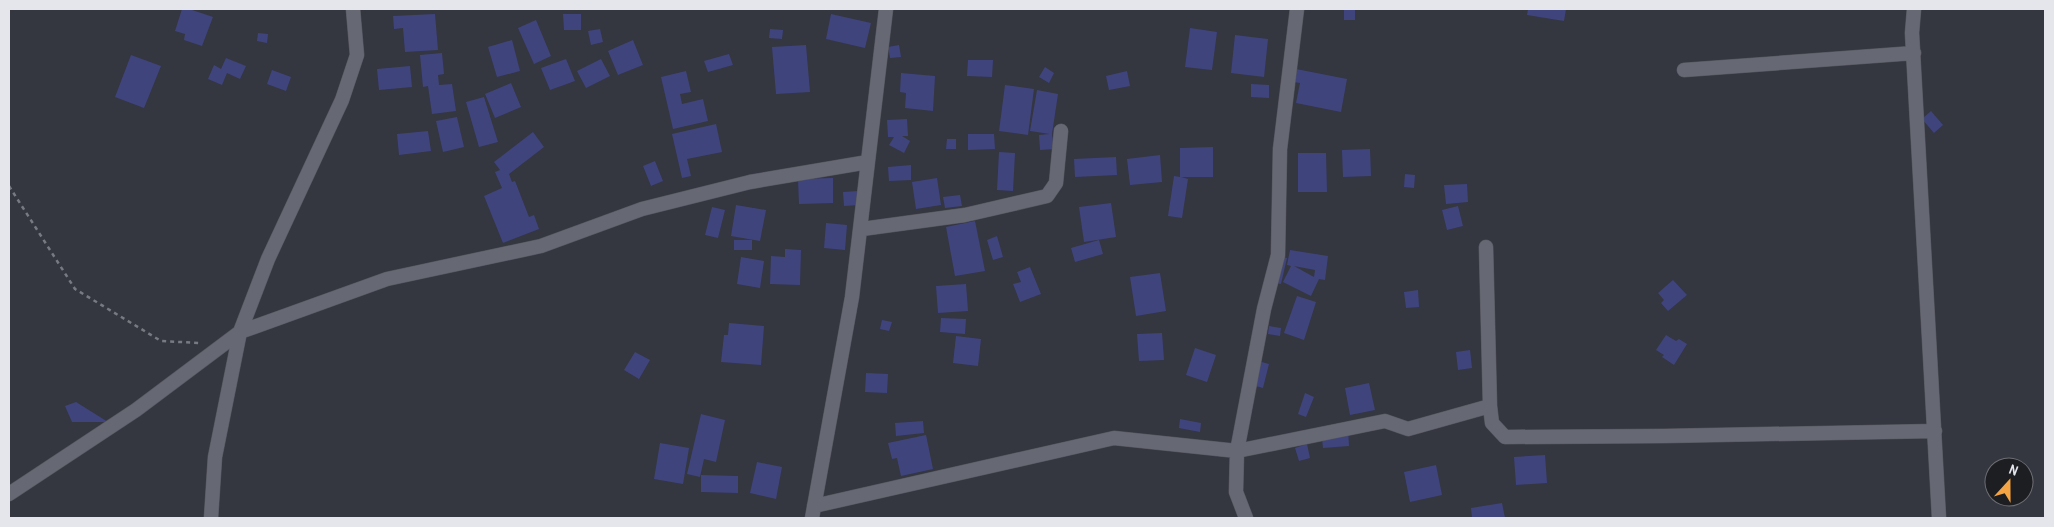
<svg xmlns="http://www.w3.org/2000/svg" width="2054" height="527" font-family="'Archivo Narrow',sans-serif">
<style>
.building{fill:#3f447d;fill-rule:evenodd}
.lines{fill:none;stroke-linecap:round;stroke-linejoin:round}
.street-casing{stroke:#54555d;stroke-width:15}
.path{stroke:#787a82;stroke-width:2.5;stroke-dasharray:4 4;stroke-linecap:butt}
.street{stroke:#666873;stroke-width:14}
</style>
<rect width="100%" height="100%" fill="#343640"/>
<!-- building -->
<path class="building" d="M182,9H189L213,17L202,46L184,40L185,34L175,31Z
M1344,9H1355V20H1344Z
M1528,9H1566L1564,21L1527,15Z
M435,14L438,50L405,52L403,28L394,29L393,16Z
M563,14H581V30H564Z
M831,14L871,23L865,48L826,39Z
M536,20L551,56L534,64L518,28Z
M1190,28L1217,32L1212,70L1185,67Z
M600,29L603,42L591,45L588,31Z
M770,29L783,30L782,39L769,38Z
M258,33L268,34L267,43L257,41Z
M1235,35L1268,39L1264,77L1231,73Z
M512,40L520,71L497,77L488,47Z
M633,40L643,65L618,75L608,51Z
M806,45L810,92L776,94L772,47Z
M899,45L901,57L890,58L888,47Z
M442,53L444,74L438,75L439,85L452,84L456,111L432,114L428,86L423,87L420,55Z
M729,54L733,65L708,72L704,61Z
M131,55L161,66L144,108L115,97Z
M226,58L246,66L240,79L227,73L222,85L208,79L214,65L221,69Z
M566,59L575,81L550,90L541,68Z
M601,59L610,76L586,88L577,71Z
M968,60H993L992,77L967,76Z
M410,66L412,87L379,90L377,69Z
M1045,67L1054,73L1049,83L1039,77Z
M1291,68L1347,79L1341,112L1296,103L1300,83L1288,81Z
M272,70L291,77L286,91L267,84Z
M686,71L691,92L680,94L682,104L703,99L708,121L673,129L661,77Z
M1127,71L1130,86L1109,90L1106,76Z
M901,73L935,76L933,111L905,108L906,93L900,92Z
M511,83L521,107L495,118L485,94Z
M1251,84L1269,85V98L1251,97Z
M1005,85L1034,89L1028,135L999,131Z
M1037,90L1058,94L1052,134L1054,149L1040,150L1039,135L1050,134L1030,131Z
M484,97L498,142L479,147L466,102Z
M1931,111L1943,125L1934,133L1922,119Z
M457,117L464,147L443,152L436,121Z
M907,119L908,136H902L910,141L904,153L889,145L894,137H888L887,120Z
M716,124L722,152L687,159L691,176L682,178L672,134Z
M428,131L431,151L399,155L397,134Z
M533,132L544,147L509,174L512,182L515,181L529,217L534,215L539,229L503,243L484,196L502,188L495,172L500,170L494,162Z
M968,134H994L995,149L968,150Z
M947,139H956V149H946Z
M1213,147V177H1181L1188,179L1182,218L1168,216L1174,176L1180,177V148Z
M1370,149L1371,176L1343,177L1342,150Z
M999,152L1015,153L1013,191L997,190Z
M1298,153H1326L1327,192H1298Z
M1160,155L1162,182L1130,185L1127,159Z
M1116,157L1117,175L1075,177L1074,159Z
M655,161L663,181L651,186L643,166Z
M911,165V180L889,181L888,167Z
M1405,174L1415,175L1414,188L1404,187Z
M833,178V203L799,204L798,179Z
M937,178L941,205L916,209L912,182Z
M1467,184L1468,202L1446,204L1444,185Z
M858,191L859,205L844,206L843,192Z
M960,195L962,206L945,208L943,197Z
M1111,203L1116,237L1084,242L1079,207Z
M736,205L766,210L760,241L731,236Z
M1458,206L1463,226L1447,230L1442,210Z
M712,207L725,210L718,238L705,235Z
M975,221L985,271L955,276L946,227Z
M826,223L847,225L845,250L824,248Z
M997,236L1003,257L993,260L987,240Z
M734,240H752V250H734Z
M1099,240L1103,254L1075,262L1071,248Z
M785,249L801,250L800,285L770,284L771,256L785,257Z
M1290,250L1328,256L1325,280L1319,279L1311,296L1283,282L1291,266L1287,265ZM1294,266L1315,270L1314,277Z
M1278,256L1287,258L1281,284L1271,282Z
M741,257L764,261L760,288L737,284Z
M1030,267L1041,294L1020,302L1013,284L1021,282L1017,272Z
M1160,273L1166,311L1136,316L1130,277Z
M1673,280L1687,295L1668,311L1661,303L1664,300L1658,293Z
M966,284L968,311L938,313L936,286Z
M1418,290L1419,307L1406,308L1404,292Z
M1297,296L1316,302L1304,340L1284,333Z
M941,318L966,319L965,334L940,332Z
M882,320L892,322L889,331L880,329Z
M729,323L764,326L761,365L721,362L724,335H728Z
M1269,326L1281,328L1280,336L1268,334Z
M1162,333L1164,360L1139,361L1137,334Z
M1666,335L1676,341L1679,339L1687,344L1674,365L1662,357L1664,355L1656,350Z
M956,336L981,339L978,366L953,363Z
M1195,348L1216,355L1207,382L1186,375Z
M1470,350L1472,368L1458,370L1456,352Z
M635,352L650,360L639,379L624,370Z
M1258,361L1269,364L1263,388L1252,385Z
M866,373L888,374L887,393L865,392Z
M1369,383L1375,410L1350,415L1345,388Z
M1305,393L1314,397L1306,417L1298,414Z
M76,402L108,422H72L65,406Z
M701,414L725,420L716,462L704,459L700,477L687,474Z
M1180,419L1201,423L1200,432L1179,428Z
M923,421L924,433L896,436L895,423Z
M1348,428L1349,446L1323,448L1321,429Z
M926,435L933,469L901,476L897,458L892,459L888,443Z
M660,443L689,448L683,484L654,479Z
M1307,444L1310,458L1299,461L1295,448Z
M1545,455L1547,483L1516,485L1514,457Z
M757,462L782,467L776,499L750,493Z
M1436,465L1442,495L1410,502L1404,472Z
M701,475L738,476V493L701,492Z
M1502,503L1505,518H1472L1471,508Z"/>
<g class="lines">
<!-- street casing -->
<g class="street-casing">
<path id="street" d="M1914,9L1912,33L1939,518
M1684,70L1914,53
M862,229L965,215L1047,196L1056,183L1061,131
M1490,406L1492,423L1505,437L1664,436L1935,431
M9,494L136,410L240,332L387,279L541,246L642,209L750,182L868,162
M814,506L1114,438L1237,451L1385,421L1408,429L1490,406L1486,247
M211,518L215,457L240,332L268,259L342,100L357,55L353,9
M812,518L852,297L886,9
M1246,518L1236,492L1237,451L1264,309L1278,255L1280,149L1297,9"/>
</g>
<!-- path -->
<path class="path" d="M9,186L75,289L161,341L200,343"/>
<!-- street -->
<use href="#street" class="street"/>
</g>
<!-- border -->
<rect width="2054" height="527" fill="none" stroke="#e5e6ec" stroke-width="20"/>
<!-- north arrow -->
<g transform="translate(2009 482) rotate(21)"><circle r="24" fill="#1d1e22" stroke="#6d6e73"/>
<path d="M0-4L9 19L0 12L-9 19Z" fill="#f4a443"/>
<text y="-8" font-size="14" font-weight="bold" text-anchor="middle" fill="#e5e6ec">N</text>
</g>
</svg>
